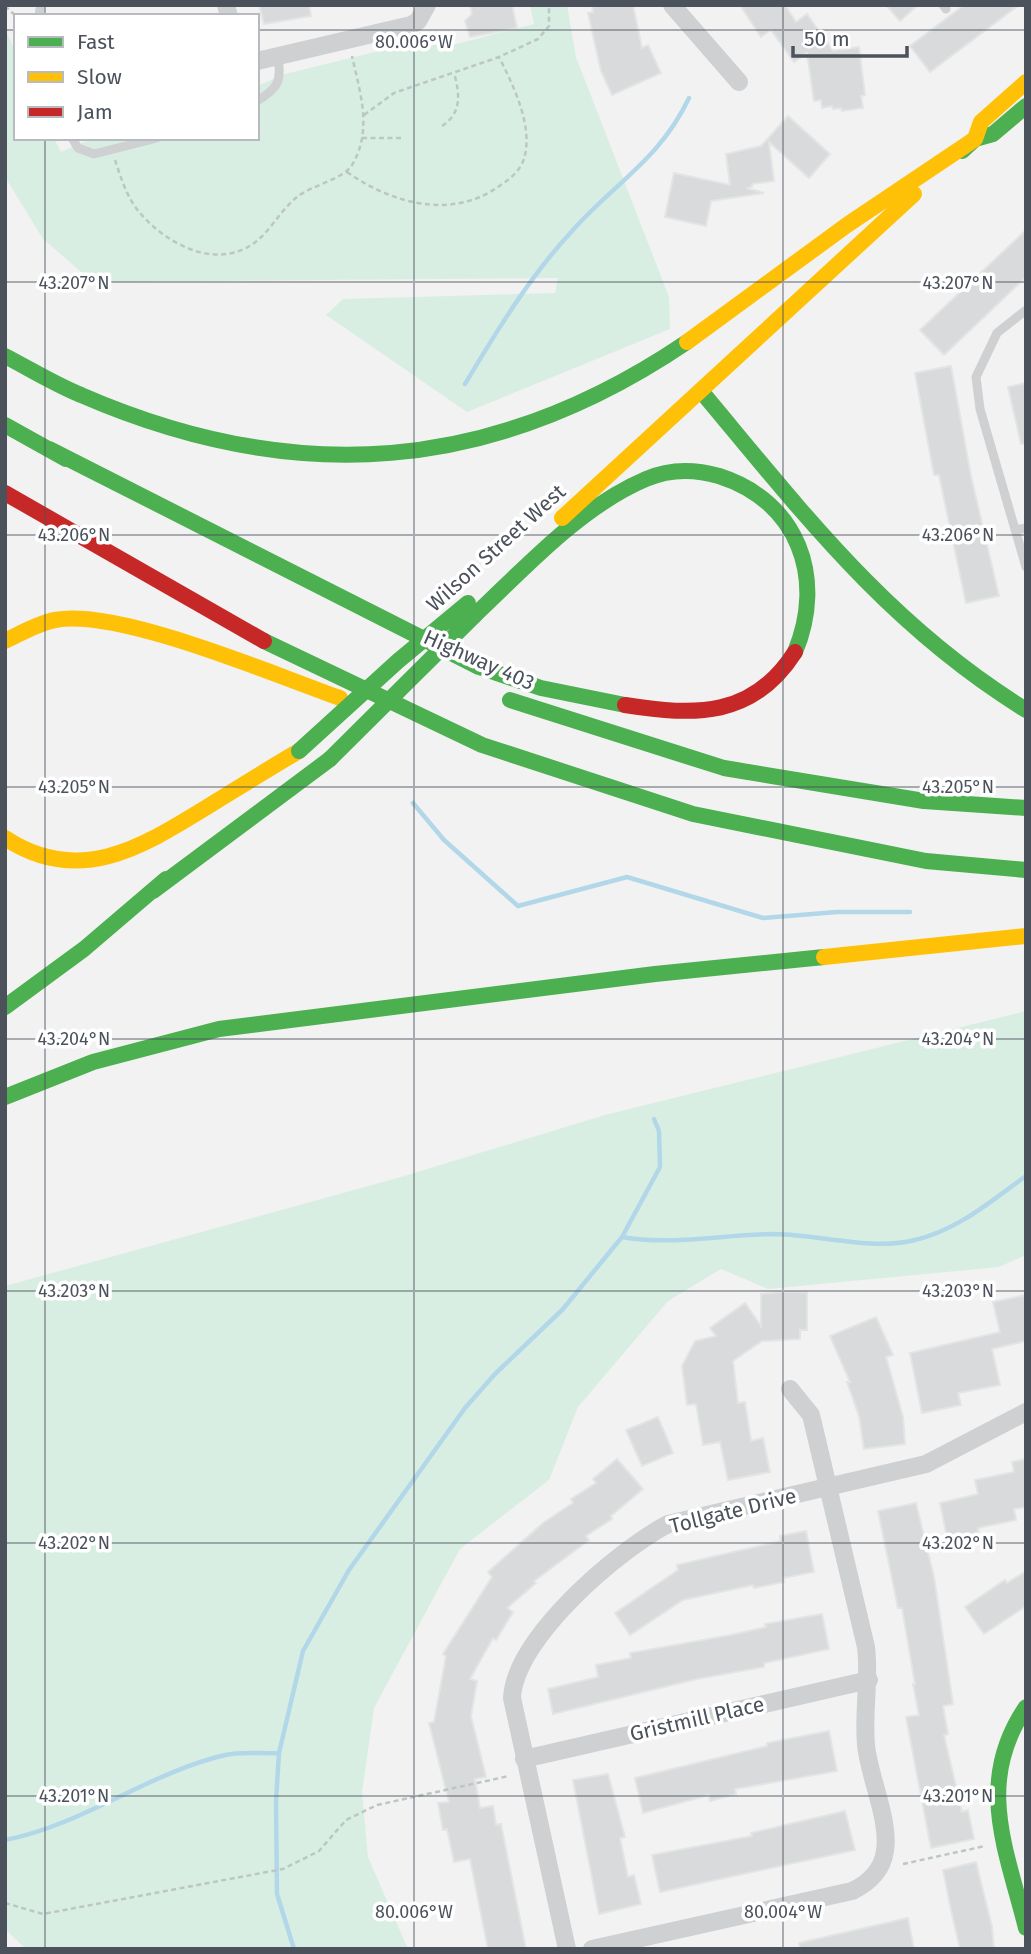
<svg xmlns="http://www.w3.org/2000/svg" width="1031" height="1954" font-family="'Fira Sans',sans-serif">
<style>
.green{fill:#d9eee3}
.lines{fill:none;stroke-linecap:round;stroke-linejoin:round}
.stream{stroke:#b2d7e8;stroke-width:4.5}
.building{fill:#d9dadb;stroke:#e3e4e4;stroke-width:2}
.path{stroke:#bcc6c3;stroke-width:2.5;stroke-dasharray:5 3.5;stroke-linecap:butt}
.lane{stroke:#ced0d2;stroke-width:9}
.street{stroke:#ced0d2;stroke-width:18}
.fast{stroke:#4caf50;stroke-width:16}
.slow{stroke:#ffc107;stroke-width:16}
.jam{stroke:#c62828;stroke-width:16}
.fast-bridge{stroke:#4caf50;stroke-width:16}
.ticks{fill:none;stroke:#4b525c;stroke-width:2;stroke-opacity:0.45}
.labels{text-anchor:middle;stroke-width:7;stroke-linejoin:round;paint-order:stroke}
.street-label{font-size:21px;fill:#4b525c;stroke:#fff}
.ticks-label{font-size:18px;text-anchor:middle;fill:#4b525c;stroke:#fff;stroke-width:7;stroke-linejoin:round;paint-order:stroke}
</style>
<rect width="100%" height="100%" fill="#f2f2f2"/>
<!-- green -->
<path class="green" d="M530,5H567L576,57L669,297L670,329L467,412L326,315L343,299L555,293L558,278L93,282L43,239L5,177V29L16,53V138H54L61,152L93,138H257V86L285,74L403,45H452L534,24Z
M1026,1011V1255L999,1267L768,1289L721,1269L668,1301L578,1407L549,1480L460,1549L374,1708L362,1792L368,1857L408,1949H26L5,1929V1286L401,1177L605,1115Z"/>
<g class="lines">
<!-- stream -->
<path class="stream" d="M465,384C498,329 530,276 573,230C616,182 660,159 689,98
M413,803L444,840L518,906L627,877L763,918L837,912H910
M622,1237C672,1246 725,1234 776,1234C821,1235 871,1251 915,1240C958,1230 991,1201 1026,1176
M5,1840C83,1825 148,1773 225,1755C242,1751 262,1754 279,1753
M294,1949L277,1894L276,1801L279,1753L303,1651L349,1570L465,1408L495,1374L563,1309L622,1237L660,1167L659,1131L654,1119"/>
</g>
<!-- building -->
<path class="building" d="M259,5H309L311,16L264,24Z
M470,5H512L517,28L470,37L465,21L472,14Z
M592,5H633L642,48L648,45L661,73L612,95L601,71L588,13L593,12Z
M740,5H785L796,22L807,14L833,51L859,47L865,95L861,96L863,108L842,111L841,108L833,109L832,106L822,108L821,100L814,101L807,53L794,62L771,30L761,37Z
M886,5H918L900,21Z
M964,5H1019L930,72L910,46Z
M788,116L830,154L809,178L769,142L774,181L752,184V187L747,188L764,193L711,201L706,226L665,217L674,173L730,185L726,154L761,146Z
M1026,230V277L944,355L920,330Z
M951,366L971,476L999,596L966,603L939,475H934L915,373Z
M1026,383V444H1021L1008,387Z
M781,1292H807V1330H800V1339L762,1341L733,1361L738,1403L745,1402L751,1441L763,1438L770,1472L728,1480L720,1442L703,1445L696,1404L687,1405L682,1366L695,1341L716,1336L710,1328L745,1303L761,1326V1294Z
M1026,1295V1341L992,1349L1000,1385L958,1393L961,1405L922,1413L910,1353L1000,1332L993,1302Z
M876,1317L893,1355L886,1357L903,1417L905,1444L864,1449L859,1416L847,1382H850L830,1336Z
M658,1417L673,1453L642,1466L626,1430Z
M617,1459L643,1489L611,1516L612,1519L586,1536L589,1540L534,1581L536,1583L507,1608L513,1612L496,1640L493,1638L470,1679L477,1681L471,1716L486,1777L475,1779L480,1808L493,1806L496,1825L501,1824L526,1949H488L470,1859L454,1862L447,1829L443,1830L438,1803L449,1802L429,1723L434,1722L446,1656L443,1654L492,1577L488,1572L543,1523L573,1503L571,1499L596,1483L593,1479Z
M1026,1459V1507L1014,1509L1016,1520L978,1528L979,1535L948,1542L940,1503L978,1494L975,1480L1014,1472L1012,1462Z
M916,1503L934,1577L953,1704L943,1706L948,1734L944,1735L962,1812L968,1810L974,1839L931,1848L906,1717L919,1715L913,1684H915L902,1608H898L878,1511Z
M806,1531L814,1572L783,1578L784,1582L754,1588L753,1585L683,1600L630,1635L615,1613L678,1570L677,1565L781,1541L780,1536Z
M1026,1571V1606L984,1634L965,1607L1005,1580L1007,1583Z
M822,1614L829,1649L764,1663V1667L697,1679L553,1714L548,1689L598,1677L596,1665L631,1658L630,1653L731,1635L766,1627L765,1624Z
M829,1731L837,1771L735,1789L736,1794L710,1801L709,1795L643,1813L635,1778L767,1746V1743Z
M608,1774L625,1837L620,1838L628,1877L634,1875L641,1904L599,1914L573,1780Z
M845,1811L855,1850L660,1892L652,1855L752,1836L751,1833Z
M976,1862L992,1927L994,1949H960L951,1910L943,1870Z
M908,1918L914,1949H800L799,1943Z"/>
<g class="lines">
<!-- path -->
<path class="path" d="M5,6L16,16
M364,115L394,93L499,57L538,39L549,26V5
M442,126C462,113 460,94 454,73
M362,138H401
M115,160C121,178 127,198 140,213C164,241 207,266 244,249C267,239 278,212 297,197C312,185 344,179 352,165C373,130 360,93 352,56
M347,172C391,203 450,220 498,187C510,179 522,170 525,155C532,123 513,85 499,57
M903,1864L985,1846
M5,1903L43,1914L283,1869L319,1851L346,1820L377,1805L509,1776"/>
<!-- lane -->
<path class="lane" d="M943,5L946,9
M39,16L40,9
M257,101C277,89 282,82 278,58
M72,138L78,148L94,154L157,138
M1026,310L997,333L976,377L980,409L1026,567
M1015,530L1026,528"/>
<!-- street -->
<path class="street" d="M226,5L229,16
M672,5L739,82
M257,61L411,25L418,21L427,5
M524,1759L869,1680
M567,1949L512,1698C515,1638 617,1551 668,1524L926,1464L1026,1412
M592,1949L852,1891C869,1883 882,1871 885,1851C890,1820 869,1777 866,1745C863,1712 870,1680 866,1647L811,1415L790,1389"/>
<!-- fast -->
<path class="fast" d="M962,151L975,139L993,134L1026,106
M5,356C30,369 54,384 81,395C295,488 492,474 687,342
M701,391C803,513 888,625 1026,710
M5,425L66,459
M49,449L479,667L541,688L625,705
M475,615C526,567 580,507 646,479C669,469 695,469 719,476C798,501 826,578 795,652
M264,641L482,745L693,814L926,861L1026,870
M510,700L724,768L924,801L1026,808
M153,891L330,759
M5,1007L84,949L166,879
M5,1097L93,1062L219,1029L655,974L824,957
M1026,1707C975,1782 1006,1848 1026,1928"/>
<!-- slow -->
<path class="slow" d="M975,139L981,122L1026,82
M687,342L847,225L975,139
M562,518L914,194
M5,641C20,634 38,623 55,620C119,608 274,675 340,698
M5,838C79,887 142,847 207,807C238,788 268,769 299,751
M824,957L1026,936"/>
<!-- jam -->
<path class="jam" d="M5,493L264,641
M625,705C695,716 753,718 795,652"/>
<!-- fast-bridge -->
<path class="fast-bridge" d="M299,751L398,661L468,603
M330,759L475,615"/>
</g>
<!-- ticks -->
<path class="ticks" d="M45,5V16M414,5V1949M783,5V1949M5,30H16M257,30H1026M45,138V1949M5,282H1026M5,535H1026M5,787H1026M5,1039H1026M5,1291H1026M5,1543H1026M5,1796H1026"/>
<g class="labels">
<!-- street labels -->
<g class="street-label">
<text transform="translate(496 548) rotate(-42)" y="7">Wilson Street West</text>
<text transform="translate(479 660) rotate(24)" y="7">Highway 403</text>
<text transform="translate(733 1511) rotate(-14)" y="7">Tollgate Drive</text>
<text transform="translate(697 1719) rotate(-13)" y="7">Gristmill Place</text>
</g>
</g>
<g class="ticks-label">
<text x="414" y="48">80.006°W</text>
<text x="74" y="289">43.207°N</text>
<text x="958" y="289">43.207°N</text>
<text x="74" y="541">43.206°N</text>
<text x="958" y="541">43.206°N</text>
<text x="74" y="793">43.205°N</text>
<text x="958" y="793">43.205°N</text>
<text x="74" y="1045">43.204°N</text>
<text x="958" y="1045">43.204°N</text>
<text x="74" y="1297">43.203°N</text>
<text x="958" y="1297">43.203°N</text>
<text x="74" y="1549">43.202°N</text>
<text x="958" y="1549">43.202°N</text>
<text x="74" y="1802">43.201°N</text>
<text x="958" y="1802">43.201°N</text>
<text x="414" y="1918">80.006°W</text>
<text x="783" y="1918">80.004°W</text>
</g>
<!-- border -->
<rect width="1031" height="1954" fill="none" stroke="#4b525c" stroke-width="14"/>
<!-- legend -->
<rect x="14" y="14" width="245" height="126" fill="#ffffff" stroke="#b7babe" stroke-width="2"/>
<rect x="28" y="37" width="35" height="10" fill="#4caf50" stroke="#b7babe" stroke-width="2"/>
<text x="77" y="49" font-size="21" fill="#4b525c">Fast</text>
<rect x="28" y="72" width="35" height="10" fill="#ffc107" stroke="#b7babe" stroke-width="2"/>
<text x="77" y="84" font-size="21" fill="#4b525c">Slow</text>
<rect x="28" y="107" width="35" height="10" fill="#c62828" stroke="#b7babe" stroke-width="2"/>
<text x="77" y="119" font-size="21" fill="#4b525c">Jam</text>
<!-- scale -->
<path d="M793 46v10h114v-10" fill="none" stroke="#4b525c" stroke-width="3.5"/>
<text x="804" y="46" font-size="21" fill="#4b525c" stroke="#ffffff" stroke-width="5" paint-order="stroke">50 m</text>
</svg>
